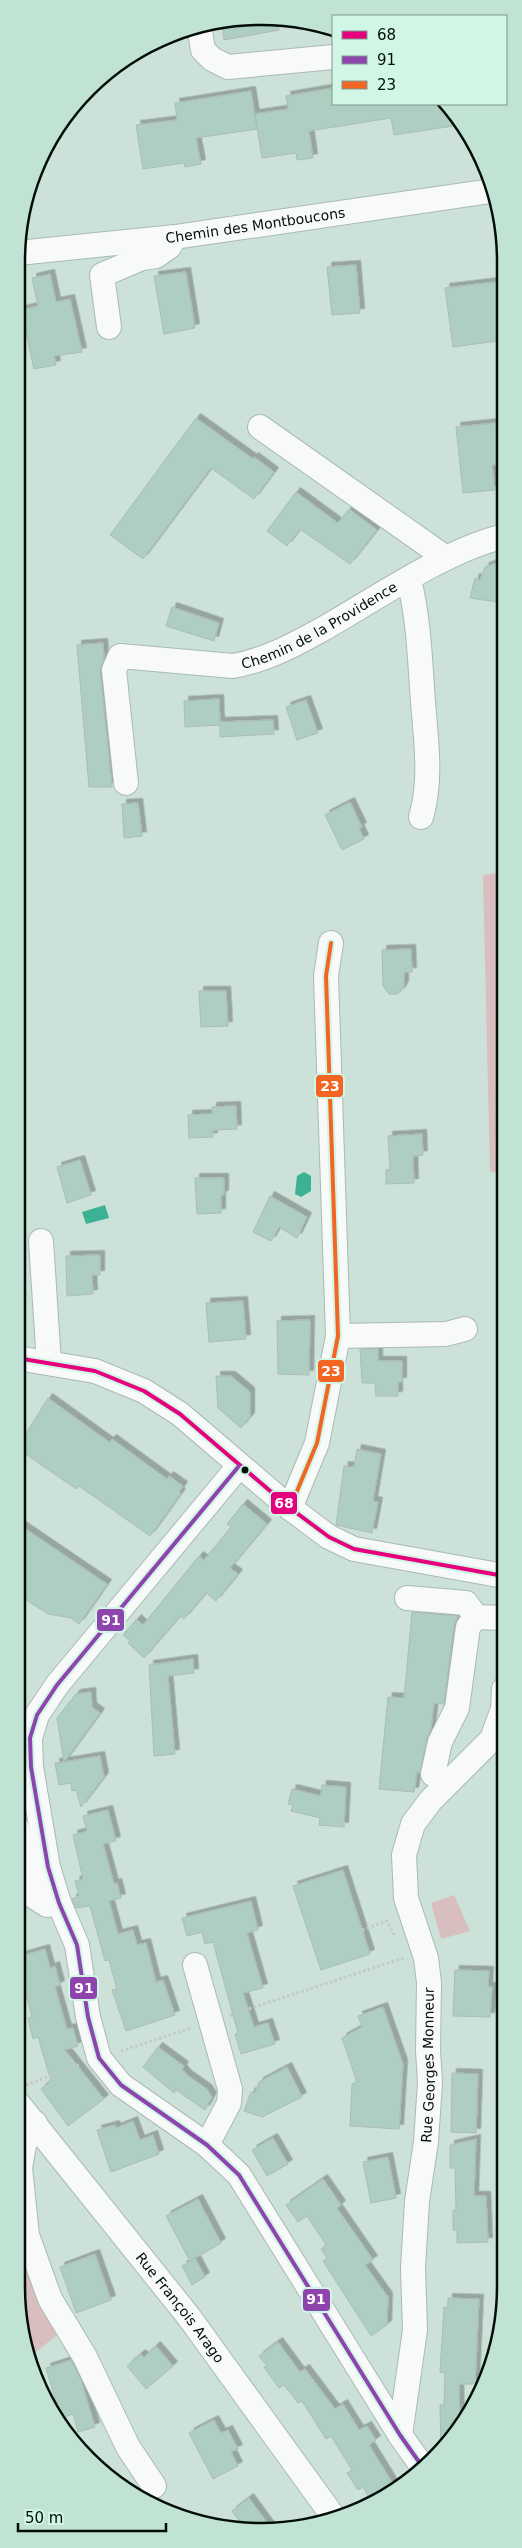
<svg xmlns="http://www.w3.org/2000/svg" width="522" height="2548" font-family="'DejaVu Sans',sans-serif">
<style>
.green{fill:#d9bebf}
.water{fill:#3db194}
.building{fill:#adcec1;stroke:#acbcb5;filter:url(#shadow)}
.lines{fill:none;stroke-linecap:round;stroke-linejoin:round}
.minor-casing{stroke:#aabab4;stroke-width:26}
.path{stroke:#c4c9c7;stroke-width:3;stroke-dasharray:2.5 2.5;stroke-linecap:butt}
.minor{stroke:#f7faf9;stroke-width:24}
.bus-1-casing{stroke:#d1f6e6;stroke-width:8}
.bus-2-casing{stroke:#d1f6e6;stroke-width:8}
.bus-3-casing{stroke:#d1f6e6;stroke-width:8}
.bus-1{stroke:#e5007d;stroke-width:4}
.bus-2{stroke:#8e44ad;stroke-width:4}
.bus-3{stroke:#f26522;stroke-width:4}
.bus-dot{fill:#030e0a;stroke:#d1f6e6;stroke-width:2}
.labels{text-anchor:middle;stroke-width:4;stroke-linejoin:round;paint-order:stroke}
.street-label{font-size:14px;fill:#030e0a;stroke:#d1f6e6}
.rim{fill:none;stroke:#030e0a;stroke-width:2.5}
.line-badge{stroke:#d1f6e6;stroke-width:2}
.badge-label{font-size:14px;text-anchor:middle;font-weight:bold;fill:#fff}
</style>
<defs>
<filter id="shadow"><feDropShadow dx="4.5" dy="-4.5" stdDeviation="0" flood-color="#0004"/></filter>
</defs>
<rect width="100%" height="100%" fill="#cce1d8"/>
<!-- green -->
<path class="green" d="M505,872V1173L490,1172L483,875Z
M454,1895L470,1931L441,1939L431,1903Z
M20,2242L57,2335L30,2357L16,2287V2243Z"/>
<!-- water -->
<path class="water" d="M304,1172L311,1176V1191L301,1197L295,1194L297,1176Z
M105,1205L109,1218L86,1224L82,1212Z"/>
<!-- building -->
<path class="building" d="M277,19L279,30L224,40L222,23Z
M333,88V104H445L460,125L394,135L391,118L309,131L313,158L297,160L296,153L262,158L255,114L288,109L286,96Z
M251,91L257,129L196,138L201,164L185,167L184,163L143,169L136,125L177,120L175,103Z
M356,265L360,313L332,315L327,267Z
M186,272L195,328L164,334L154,276Z
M50,274L56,302L70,299L82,352L54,356L56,365L34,369L21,310L38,306L32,278Z
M503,281L505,340L453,347L445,288Z
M196,418L253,459L254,457L274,472L254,499L211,468L143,559L110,535Z
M505,422V464L492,465L495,490L463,493L456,427Z
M296,492L338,523L349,509L377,530L350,564L300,529L287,546L267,531Z
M505,560L503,594L499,593L497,602L470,598L475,578L480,580L485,567Z
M172,607L219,623L214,641L166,626Z
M103,643L104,658L100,671L112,787H89L77,645Z
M219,699L220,722L273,720L274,734L220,737V725L185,727L184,701Z
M306,700L318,733L297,740L286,707Z
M350,802L362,827L359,828L364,839L342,850L325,815Z
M138,803L142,836L124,838L122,804Z
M411,949L412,972H404V985L401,991L397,994H389L383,986L382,950Z
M199,991H226L228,1026L201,1027Z
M236,1106L237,1129L213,1130V1137L189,1138L188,1115L212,1114V1107Z
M422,1134L423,1155L413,1156L414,1183L386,1184V1170L390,1169L388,1136Z
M80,1160L91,1195L67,1203L57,1167Z
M195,1178H224V1195H221V1213L197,1214Z
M270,1196L307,1217L297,1238L279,1227L271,1241L253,1232Z
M100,1255V1275H92L93,1294L67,1296L66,1256Z
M243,1301L246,1339L209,1342L206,1303Z
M310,1320L309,1375L278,1374L277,1321Z
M360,1349H378V1361H402V1382H398V1396H376L375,1383H362Z
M216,1376H231L250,1392V1417L241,1428L218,1408Z
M48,1398L109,1442L112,1439L167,1479L169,1476L183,1486L179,1492L181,1493L150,1536L79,1486L76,1489L17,1448Z
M357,1449L381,1454L373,1501L378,1502L372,1533L336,1525L344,1466L354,1467Z
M243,1504L267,1524L230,1568L238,1574L216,1601L206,1593L184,1619L180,1616L144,1658L128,1643L130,1641L123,1635L137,1619L143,1625L199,1556L204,1560L231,1527L227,1524Z
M17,1523L107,1584L79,1624L71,1618L48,1614L17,1594Z
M412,1612L458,1616L454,1625L444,1704L434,1703L431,1728L427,1739L420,1773L417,1772L414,1792L379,1789L388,1697L404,1698Z
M193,1659L194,1673L168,1676L175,1754L154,1756L149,1665Z
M91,1692L92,1707L100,1713L64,1762L100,1756L104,1777L81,1807L76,1790L72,1791L71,1783L59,1785L55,1763L64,1762L57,1718L76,1694Z
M322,1785L346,1787L344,1827L319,1825L320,1818L291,1811L293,1805L288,1804L292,1789L321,1796Z
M108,1810L116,1841L103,1844L114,1884L117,1883L121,1898L109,1901L118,1934L133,1930L137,1945L146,1943L156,1982L163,1980L175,2015L126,2031L112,1990L117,1989L109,1960L105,1961L90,1906L76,1908L72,1899L79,1896L75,1881L83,1879L73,1835L87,1831L83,1816Z
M343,1870L370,1954L321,1970L293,1886Z
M251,1901L258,1930L247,1933L263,1988L243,1993L254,2027L268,2023L275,2044L241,2054L235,2034L238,2033L213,1942L205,1944L202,1932L187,1936L182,1918Z
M45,1949L50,1968L55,1966L60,1985L55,1987L67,2029L73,2028L78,2046L65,2050L104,2099L68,2126L41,2089L51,2081L38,2037L33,2039L28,2018L32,2017L23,1982L20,1976L17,1977V1957Z
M455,1970L489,1971L488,1987H492L490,2017L453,2016Z
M383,2007L403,2064L399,2129L350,2126L352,2084L357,2082L342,2038L362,2027L358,2016Z
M158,2047L184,2066L182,2069L187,2075L207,2089L212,2097L205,2110L176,2090L174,2093L143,2067Z
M287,2067L302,2097L262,2117L244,2111L251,2092L255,2093L259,2082Z
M452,2073L478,2074L476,2133L451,2132Z
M133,2121L140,2140L153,2135L159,2154L111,2172L97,2130L115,2125L116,2128Z
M273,2138L288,2164L267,2176L252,2150Z
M476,2139L474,2196H486L488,2242L457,2243V2230H453V2210H456L455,2168H450V2145Z
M388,2157L396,2198L371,2203L363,2162Z
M323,2179L341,2205L337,2208L373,2260L365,2265L388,2297L387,2325L371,2336L323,2261L327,2258L321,2249L326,2245L307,2216L298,2222L286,2205Z
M198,2199L221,2243L190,2261L166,2216Z
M95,2254L111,2300L76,2313L60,2267Z
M195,2258L205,2277L192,2285L182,2266Z
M448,2298L479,2299L475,2384H459L460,2425L441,2448L440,2405H444L445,2373L440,2372L444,2307L448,2308Z
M278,2342L300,2372L305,2369L335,2409L343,2404L359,2430L367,2426L376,2440L369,2445L395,2487L371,2501L363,2487L358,2490L347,2473L352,2470L331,2436L326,2439L302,2401L298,2403L284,2385L279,2388L264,2367L267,2366L259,2356Z
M156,2346L173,2366L146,2389L127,2366L141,2354L144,2357Z
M71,2360L81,2380L95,2427L78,2432L73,2414L61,2418L46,2368Z
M214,2420L221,2433L228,2430L238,2449L231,2452L238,2466L213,2479L189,2433Z
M249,2498L271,2528L247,2531L232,2511Z"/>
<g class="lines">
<!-- minor casing -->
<g class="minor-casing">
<g id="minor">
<path d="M199,25L203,50L212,59L228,67L333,57"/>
<path id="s1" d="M18,253L175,237L491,191"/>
<path d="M109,327L102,275L142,258L156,256L169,247L175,237"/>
<path d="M260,427L446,558"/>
<path d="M409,580C419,620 420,661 423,702C426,740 432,780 421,817"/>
<path id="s2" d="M126,783L114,670L120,656L233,666C266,660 292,646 321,630C376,599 445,550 505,536"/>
<path d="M41,1241L49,1363"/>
<path d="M338,1336L446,1334L465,1329"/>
<path d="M17,1358L95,1371L144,1391L180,1414L290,1508L329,1537L354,1549L504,1576"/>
<path d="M239,1466L57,1685L37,1715L30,1738L31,1767L48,1867L59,1903L77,1945L88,2017L99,2058L121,2085L207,2145L239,2175L400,2435L424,2469"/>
<path d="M290,1508L317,1443L338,1336L326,976L331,943"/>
<path d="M407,1598L466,1603L476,1617L504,1618"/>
<path d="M433,1774L440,1742L457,1708L468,1627L476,1617"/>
<path d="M17,1828L33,1896L47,1905L59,1903"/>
<path d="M195,1965L230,2089L229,2103L207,2145"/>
<path id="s3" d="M16,2101L189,2317L335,2519"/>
<path d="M35,2123L24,2145L20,2168L27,2235L50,2299L85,2357L128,2447L154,2486"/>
<path id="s4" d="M400,2435L415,2330L413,2268L417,2201L426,2142L430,2082L428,2051L429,1983L426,1958L406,1898L404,1855L413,1824L431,1800L492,1739L503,1709L504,1689"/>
</g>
</g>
<!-- path -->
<path class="path" d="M17,1696L25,1694
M362,1930L387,1921L395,1936
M230,2015L404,1958
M121,2051L191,2028
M26,2085L79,2065"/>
<!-- minor -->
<use href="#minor" class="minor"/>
<!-- bus-1 casing -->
<g class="bus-1-casing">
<path id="bus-1" d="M17,1358L95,1371L144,1391L180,1414L290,1508L329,1537L354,1549L504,1576"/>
</g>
<!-- bus-2 casing -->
<g class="bus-2-casing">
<path id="bus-2" d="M239,1466L57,1685L37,1715L30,1738L31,1767L48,1867L59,1903L77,1945L88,2017L99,2058L121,2085L207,2145L239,2175L400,2435L424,2469"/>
</g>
<!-- bus-3 casing -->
<g class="bus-3-casing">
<path id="bus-3" d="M290,1508L317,1443L338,1336L326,976L331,943"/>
</g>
<!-- bus-1 -->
<use href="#bus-1" class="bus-1"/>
<!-- bus-2 -->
<use href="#bus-2" class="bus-2"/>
<!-- bus-3 -->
<use href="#bus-3" class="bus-3"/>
</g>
<!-- markers -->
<circle class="bus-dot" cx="245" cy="1470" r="4.5"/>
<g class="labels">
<!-- street labels -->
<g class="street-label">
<text dy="5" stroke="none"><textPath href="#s1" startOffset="239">Chemin des Montboucons</textPath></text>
<text dy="5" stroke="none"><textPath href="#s2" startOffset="338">Chemin de la Providence</textPath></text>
<text dy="5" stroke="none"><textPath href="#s4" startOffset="372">Rue Georges Monneur</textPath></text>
<text dy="5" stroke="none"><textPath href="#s3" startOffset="264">Rue François Arago</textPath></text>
</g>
</g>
<!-- crop -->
<path d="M0 0H522V2548H0ZM261 25H261A236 236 0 0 1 497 261V2287A236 236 0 0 1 261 2523H261A236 236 0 0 1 25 2287V261A236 236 0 0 1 261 25Z" fill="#c1e3d4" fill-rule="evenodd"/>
<path class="rim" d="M261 25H261A236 236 0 0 1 497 261V2287A236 236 0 0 1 261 2523H261A236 236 0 0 1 25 2287V261A236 236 0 0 1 261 25Z"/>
<g class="line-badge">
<rect x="315" y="1074" width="29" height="24" rx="5" fill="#f26522"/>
<rect x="317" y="1359" width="28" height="24" rx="5" fill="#f26522"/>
<rect x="270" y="1491" width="28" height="24" rx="5" fill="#e5007d"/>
<rect x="96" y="1608" width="29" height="24" rx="5" fill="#8e44ad"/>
<rect x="69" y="1976" width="29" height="24" rx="5" fill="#8e44ad"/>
<rect x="302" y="2288" width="29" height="24" rx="5" fill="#8e44ad"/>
</g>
<g class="badge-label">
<text x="330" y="1091">23</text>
<text x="331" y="1376">23</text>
<text x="284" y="1508">68</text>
<text x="111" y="1625">91</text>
<text x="84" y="1993">91</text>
<text x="316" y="2304">91</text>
</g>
<!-- legend -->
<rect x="332" y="15" width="175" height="90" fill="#d1f6e6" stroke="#7f998e"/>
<rect x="342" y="31" width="25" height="8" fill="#e5007d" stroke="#7f998e"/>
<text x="377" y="40" font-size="15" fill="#030e0a">68</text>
<rect x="342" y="56" width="25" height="8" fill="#8e44ad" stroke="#7f998e"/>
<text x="377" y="65" font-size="15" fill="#030e0a">91</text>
<rect x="342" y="81" width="25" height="8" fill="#f26522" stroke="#7f998e"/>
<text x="377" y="90" font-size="15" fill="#030e0a">23</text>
<!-- scale -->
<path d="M18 2523v8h148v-8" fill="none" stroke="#030e0a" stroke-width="2.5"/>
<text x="25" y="2523" font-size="15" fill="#030e0a" stroke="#d1f6e6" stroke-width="4" paint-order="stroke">50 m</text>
</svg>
